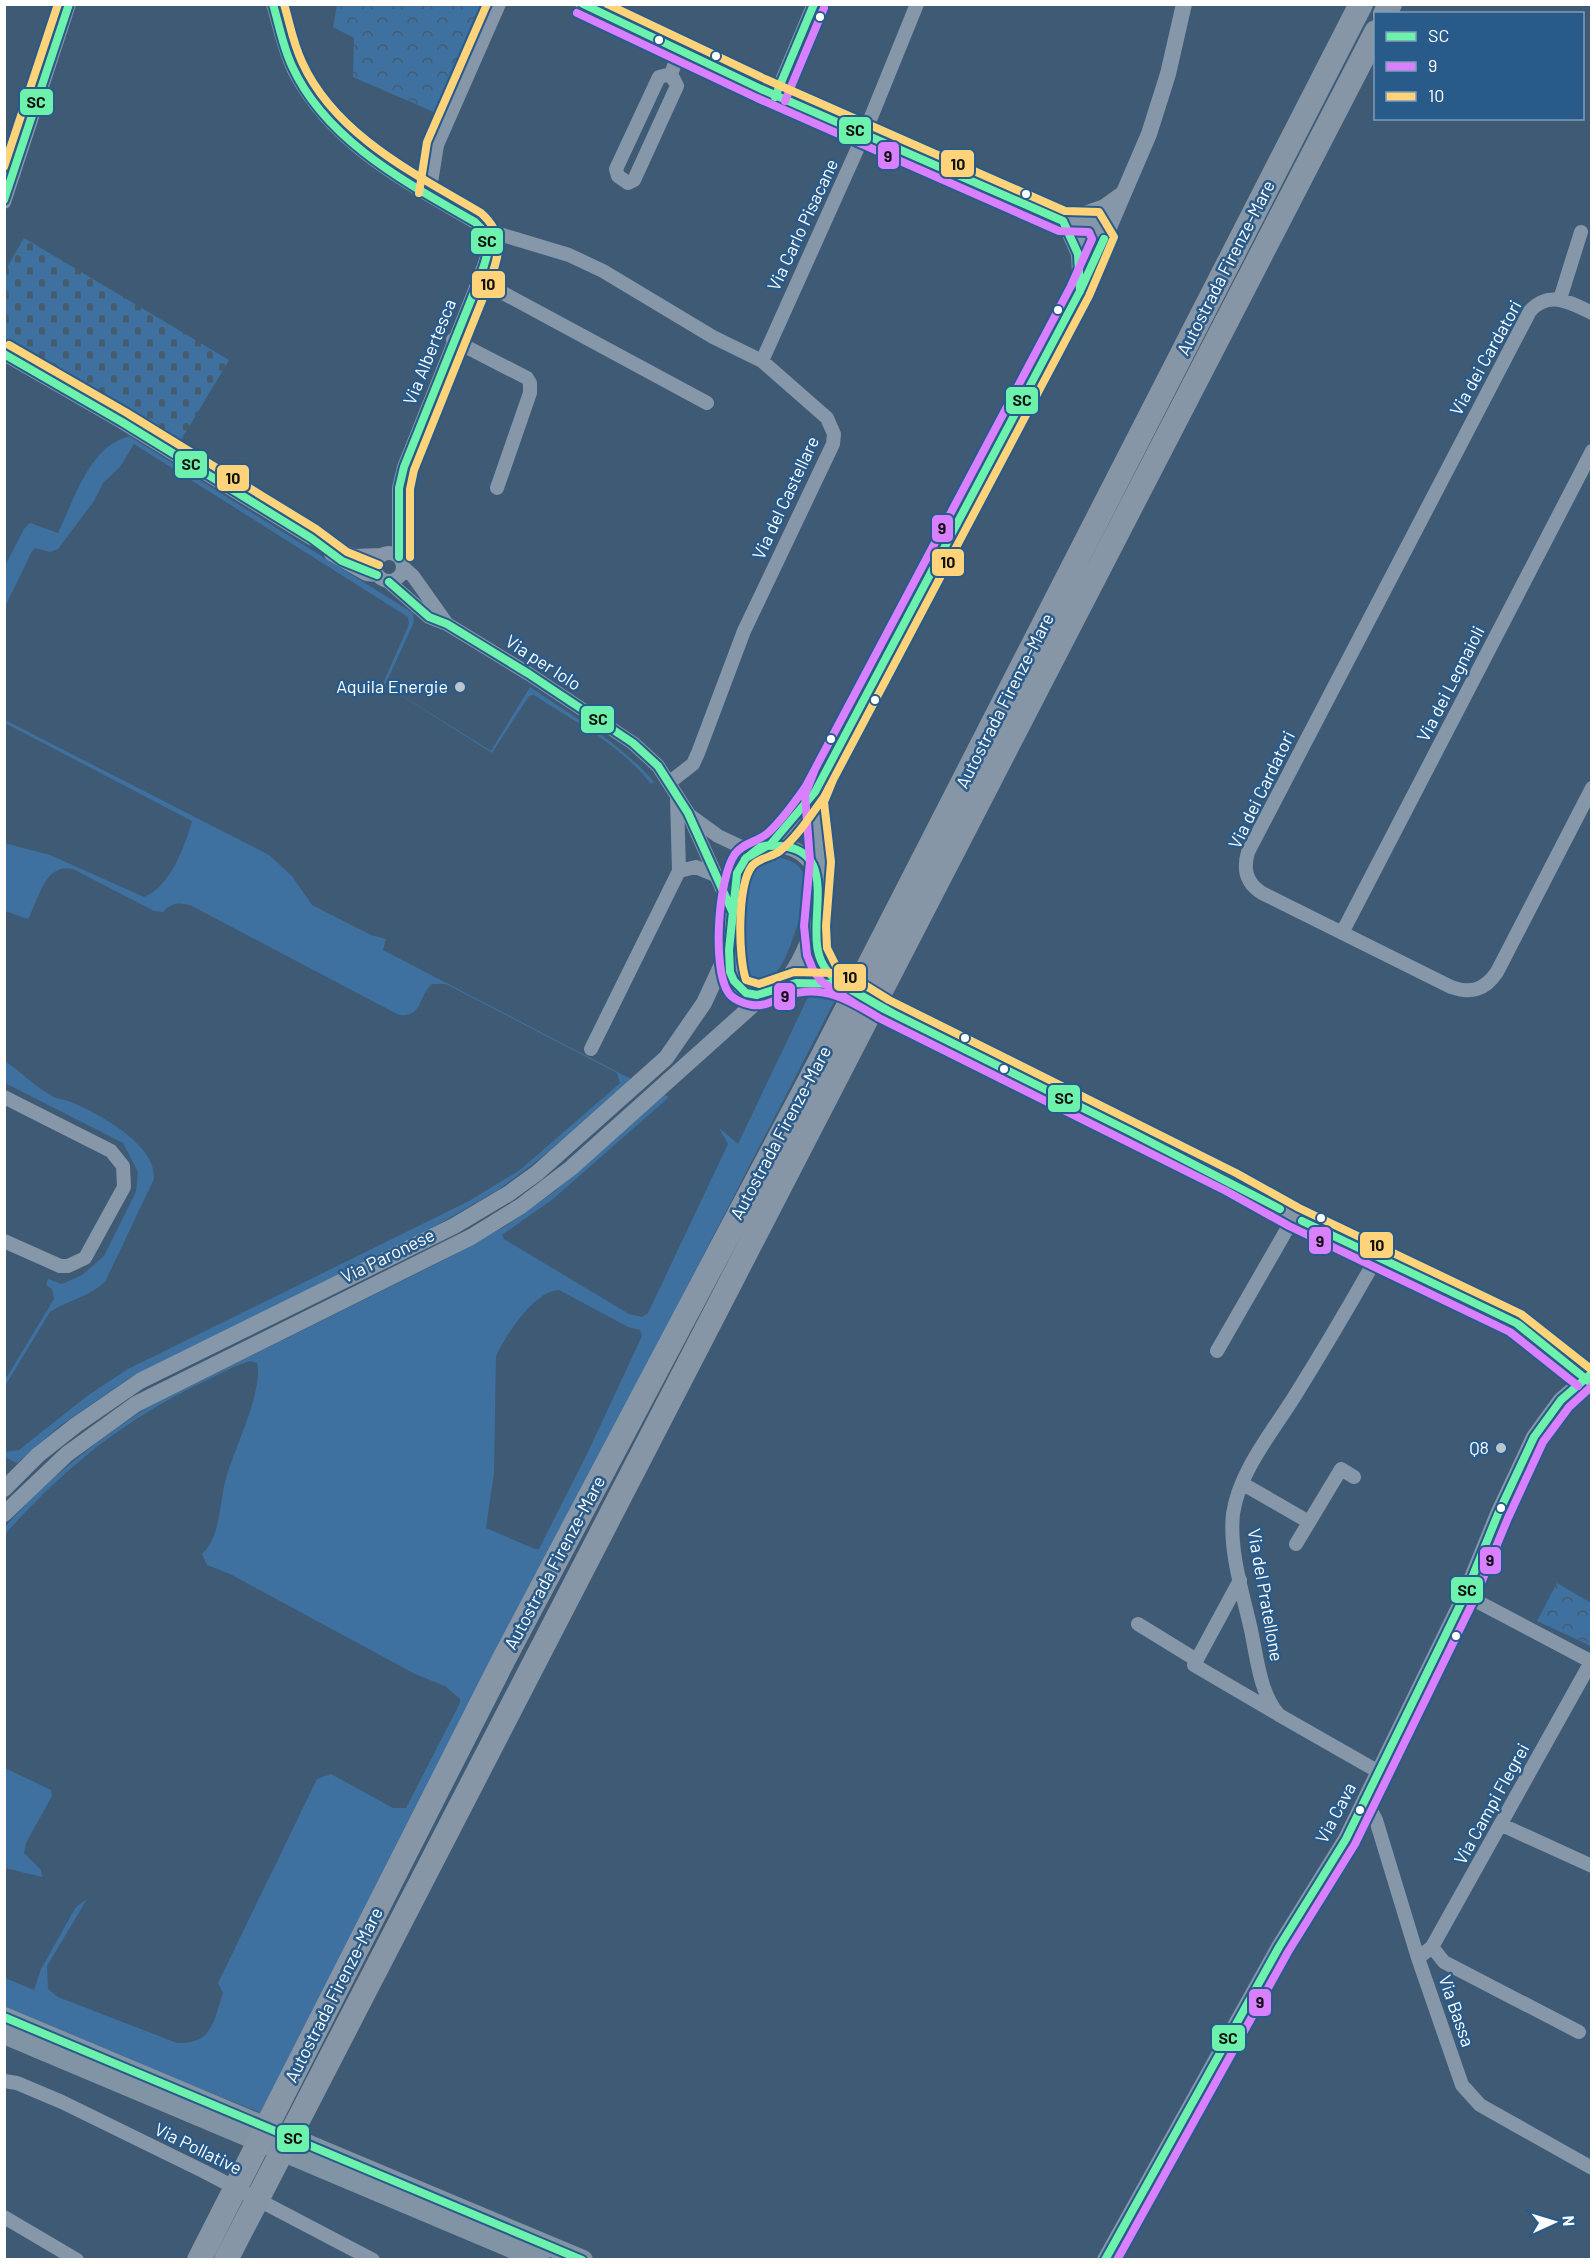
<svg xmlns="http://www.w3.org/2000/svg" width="1596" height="2264" font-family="Barlow,sans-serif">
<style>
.green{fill:#3e719f;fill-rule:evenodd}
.cemetery{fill:url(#cemetery-stones)}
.park{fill:url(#park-crowns)}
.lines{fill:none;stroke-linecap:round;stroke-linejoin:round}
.minor{stroke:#8697a9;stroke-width:14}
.tertiary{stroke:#8697a9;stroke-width:16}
.secondary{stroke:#8194a5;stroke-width:20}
.motorway{stroke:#8696a7;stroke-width:24}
.bus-1-casing{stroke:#295b8a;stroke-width:12}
.bus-2-casing{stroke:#295b8a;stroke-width:12}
.bus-3-casing{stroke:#295b8a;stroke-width:12}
.bus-1{stroke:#6df2ae;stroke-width:8}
.bus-2{stroke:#d880ff;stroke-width:8}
.bus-3{stroke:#ffd37a;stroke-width:8}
.bus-dot{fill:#fff;stroke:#295b8a;stroke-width:2}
.poi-dot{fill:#bcc5ce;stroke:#295b8a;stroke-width:2}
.labels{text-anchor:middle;stroke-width:5;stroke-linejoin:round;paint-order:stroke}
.street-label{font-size:18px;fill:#fff;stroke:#295b8a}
.poi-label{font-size:18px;fill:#fff;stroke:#295b8a;text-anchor:end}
.line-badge{stroke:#295b8a;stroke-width:2}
.pale-badge-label{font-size:16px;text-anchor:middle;font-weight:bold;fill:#111}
</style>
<defs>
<pattern id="cemetery-stones" width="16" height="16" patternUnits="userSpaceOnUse" patternTransform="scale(1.5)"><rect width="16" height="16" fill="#3e719f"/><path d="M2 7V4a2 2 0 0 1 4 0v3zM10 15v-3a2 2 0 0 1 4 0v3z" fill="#465b6d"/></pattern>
<pattern id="park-crowns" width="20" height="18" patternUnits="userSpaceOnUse" patternTransform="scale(1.5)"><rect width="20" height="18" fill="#3e719f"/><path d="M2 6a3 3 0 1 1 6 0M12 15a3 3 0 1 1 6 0" fill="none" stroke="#465b6d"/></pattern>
</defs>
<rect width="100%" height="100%" fill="#3f5a74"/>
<!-- green -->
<path class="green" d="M129,436L413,613L414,622L385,685L491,751L530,687C572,716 621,743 654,782L651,784C621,745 575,722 534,695L529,696L492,753L383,684L409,624L408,617L134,444L120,467L103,483L94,501L58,549L50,552L35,548L32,551L5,607L4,568L24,529L30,523L58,533C75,498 89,447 129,436Z
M5,720L269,855L292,876L312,905L371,935L386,939L383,950L631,1079L542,1157L498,1190L430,1229L131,1377L61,1425L17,1463L5,1457V1452L19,1450L87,1396L128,1369L469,1201L520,1170L620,1083L617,1073L446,984H432C417,997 424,1017 399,1015L192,906C180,902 172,902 163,912L154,911L73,869C45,862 39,899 28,919L5,911L4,843L50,855L144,897C170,887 185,846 192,821L5,723Z
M773,857C820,861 806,899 796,929C791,944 784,966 773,976C767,981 758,982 750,982L741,977C737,965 744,876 752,866C757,860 765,858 773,857Z
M819,990L837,996L261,2113L5,2010V1978L34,1990L41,1969L76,1907L87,1899L47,1966L48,1989L58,1997L177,2043C213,2044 213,2022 223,1993L218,1983L317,1779L331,1774L393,1808H406L460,1703V1699L445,1686L415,1674L230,1574L207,1565L202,1554C222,1536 219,1499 227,1475C235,1448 264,1388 257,1363L251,1361C234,1365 217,1376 201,1383C120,1422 65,1468 5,1534V1527C46,1480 95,1442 148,1407L440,1262L507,1225L555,1191L664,1095L668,1096L667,1099L553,1199L502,1235L504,1239L629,1314L642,1317L648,1313L728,1144L719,1128L738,1144L807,999ZM559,1290L628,1327L640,1330L642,1336L588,1452L539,1549H535L486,1528L494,1473L496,1356C506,1335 534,1291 559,1290Z
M5,1061C20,1071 33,1085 49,1094C55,1099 64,1099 71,1102C98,1113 157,1145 154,1179L105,1282C89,1297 68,1300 50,1312L5,1386V1380L54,1299L52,1289L46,1285L48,1279L62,1284L82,1275L104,1256L136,1192L138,1172L123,1143L5,1083Z
M5,1768L51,1790L52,1796L26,1843L24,1853L41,1870L42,1877L5,1868Z"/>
<!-- cemetery -->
<path class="cemetery" d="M24,238L229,360L178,445L5,341V271Z"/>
<!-- park -->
<path class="park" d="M337,5V4L485,5L436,113L353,77L354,38L333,27Z
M1557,1583L1591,1603V1646L1537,1621Z"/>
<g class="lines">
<!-- minor -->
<path class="minor" d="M273,4C280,27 285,54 296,74C335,146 407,182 475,222C499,239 487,255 479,280L404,467L399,488V557
M582,4C739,84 903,149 1063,221L1088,242L1104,239L1095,222L1063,221
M671,74L677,86L634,180L628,183L618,176L616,169L659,77L671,74L679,53
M775,97L814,4
M429,195L437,145L499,4
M4,202L69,4
M1070,218L1104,206L1125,191
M1065,225L1078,254L1080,291
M486,230L569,255L603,271L713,337L762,361L827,418L834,434L833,444L744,631L698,753L693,764L670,782
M479,280L707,403
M1560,299L1581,232
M1592,313C1570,302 1549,290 1530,311L1248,852C1243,869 1246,883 1262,893L1451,987C1471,994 1485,990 1497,972L1592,788
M453,340L527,378L530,383V393L497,488
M4,354L122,422L311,538L354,556L382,555
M762,361L865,132L917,4
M375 567a14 14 0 1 1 28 0a14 14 0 1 1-28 0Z
M331,554L366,574L377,575
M404,568L413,576L447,624
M389,582L429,617L447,624L529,674L633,743L658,766L688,813L732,911
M689,815L718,836L752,852
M679,871L696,867L715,875
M816,927C816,953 821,968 842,984
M1342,933L1592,451
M784,986L814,981L841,984
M884,1009L1231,1182L1294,1217L1516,1323L1592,1384
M591,1049L679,871L677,799
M4,1097L111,1151L123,1166L124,1187L85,1258L68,1266H60L4,1241
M1377,1257C1351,1303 1324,1349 1296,1394C1274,1430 1239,1471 1233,1514C1229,1551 1243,1594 1251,1630C1257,1658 1260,1694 1279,1715L1379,1772
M1217,1351L1294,1217
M1243,1484L1309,1522
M1296,1544L1341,1469L1354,1477
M1240,1580L1194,1665L1276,1713
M1465,1595L1592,1662
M1138,1624L1195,1659
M1362,1806L1371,1811L1376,1820L1418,1958L1462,2085L1480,2105L1592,2168
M1502,1825L1592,1866
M1432,1947L1444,1962L1579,2032
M1418,1958L1432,1947L1591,1662
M4,2081L17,2083L62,2102L205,2172L373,2260
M4,2217L77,2260"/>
<!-- tertiary -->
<path class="tertiary" d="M815,792C816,827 824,863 820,898C815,932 785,1023 737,987C726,968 729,878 743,861C760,839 795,841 811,863C816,870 818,878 820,885
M770,845L815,792L1080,291L1104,239L1149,134L1168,74L1184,4
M4,1489L38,1455L76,1425L140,1381L454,1226L508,1194L537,1173L666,1058L704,1003L729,949
M4,1514L67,1454L136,1404L471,1237L521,1206L571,1168L764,995
M1105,2260L1279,1947L1346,1839L1465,1595L1498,1514L1534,1437L1561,1400L1592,1373"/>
<!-- secondary -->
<path class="secondary" d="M4,2017L583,2260
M4,2034L540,2260"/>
<!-- motorway -->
<path class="motorway" d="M1385,14L1390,4
M199,2260L505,1657L821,1059L1361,4
M226,2260L1376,32"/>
<!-- bus-1 casing -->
<g class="bus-1-casing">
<path id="bus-1" d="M273,4C279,25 283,47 292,66C326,141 407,183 475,222C496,240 487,257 479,280L404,467L399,488V557
M583,4L761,89L1063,221L1078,254L1080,291
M775,97L814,4
M4,200L69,4
M4,354L122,422L311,538L342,561L377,575
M389,582L429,617L447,624L529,674L633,743L658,766L688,813L733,913L732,922
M767,846C842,841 809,912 818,951C821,966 830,976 841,984L796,983L757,995L746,993L734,981L730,972L729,950L737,873L746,858Z
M745,859L760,847L770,845L815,792L1080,291L1104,239
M841,984L894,1014L1127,1130
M841,984L884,1009L1127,1130
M1127,1130L1280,1209
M1127,1130L1280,1209
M1302,1221L1462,1297
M1302,1221L1462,1297
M1462,1297L1518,1324L1592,1384
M1462,1297L1516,1323L1592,1384
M4,2017L582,2260
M1105,2260L1279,1947L1346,1839L1465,1595L1498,1514L1534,1437L1561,1400L1592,1373"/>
</g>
<!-- bus-2 casing -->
<g class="bus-2-casing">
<path id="bus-2" d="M577,13L757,98L1059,231L1089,232L1092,239L1071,286L806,786C795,802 783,819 769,832C759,842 744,842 735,854C718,878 712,968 728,992C732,999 744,1004 752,1005C764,1007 775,1000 786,996C822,983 850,1000 879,1018L1226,1191L1289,1226L1510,1332L1578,1386
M785,101L824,8
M815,769L805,795L810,861L804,926L807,955L813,970L822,982L857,1005
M1117,2260L1288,1952L1355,1844L1474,1600L1508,1518L1543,1442L1569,1407L1592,1386"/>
</g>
<!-- bus-3 casing -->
<g class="bus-3-casing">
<path id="bus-3" d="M284,4C290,24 293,43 302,62C335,135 415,174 481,213C506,235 499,256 489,283L414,470L410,489V557
M607,4L765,79L1065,211L1099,212L1114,237L1089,296L824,797C811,815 798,836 780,851C772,857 759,858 752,866C737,886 738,957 746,980L759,984L794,972L834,973L855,979L889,1000L1236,1173L1299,1208L1521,1314L1592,1370
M4,167L58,4
M419,193L427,142L487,4
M9,345L127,413L316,529L347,552L379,565
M833,780L824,802L831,862L826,926L827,948L836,966L869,988"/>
</g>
<!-- bus-1 -->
<use href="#bus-1" class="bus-1"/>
<!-- bus-2 -->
<use href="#bus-2" class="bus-2"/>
<!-- bus-3 -->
<use href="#bus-3" class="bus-3"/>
</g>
<!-- markers -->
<g class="bus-dot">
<circle cx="820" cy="17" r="5"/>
<circle cx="659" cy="40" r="5"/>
<circle cx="716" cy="56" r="5"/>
<circle cx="1026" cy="194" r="5"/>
<circle cx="1058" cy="310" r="5"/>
<circle cx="875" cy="700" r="5"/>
<circle cx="831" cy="739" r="5"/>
<circle cx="965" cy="1038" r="5"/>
<circle cx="1004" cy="1069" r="5"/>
<circle cx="1321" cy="1218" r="5"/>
<circle cx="1501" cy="1508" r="5"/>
<circle cx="1456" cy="1636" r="5"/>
<circle cx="1360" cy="1810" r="5"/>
</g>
<g class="poi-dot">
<circle cx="460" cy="687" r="6"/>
<circle cx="1501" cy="1448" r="6"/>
</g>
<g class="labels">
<!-- street labels -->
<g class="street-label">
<text transform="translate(803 225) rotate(-65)" y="6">Via Carlo Pisacane</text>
<text transform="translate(1226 268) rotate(-63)" y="6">Autostrada Firenze-Mare</text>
<text transform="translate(430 352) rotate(-68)" y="6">Via Albertesca</text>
<text transform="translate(1486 358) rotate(-61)" y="6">Via dei Cardatori</text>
<text transform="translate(786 498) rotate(-65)" y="6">Via del Castellare</text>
<text transform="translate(543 663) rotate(33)" y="6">Via per Iolo</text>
<text transform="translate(1451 684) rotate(-63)" y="6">Via dei Legnaioli</text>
<text transform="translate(1005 701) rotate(-63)" y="6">Autostrada Firenze-Mare</text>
<text transform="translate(1262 790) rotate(-64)" y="6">Via dei Cardatori</text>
<text transform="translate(781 1133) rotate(-62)" y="6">Autostrada Firenze-Mare</text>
<text transform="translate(388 1256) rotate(-26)" y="6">Via Paronese</text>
<text transform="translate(555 1563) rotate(-62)" y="6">Autostrada Firenze-Mare</text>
<text transform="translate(1265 1595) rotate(80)" y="6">Via del Pratellone</text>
<text transform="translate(1492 1804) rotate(-61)" y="6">Via Campi Flegrei</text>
<text transform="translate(1336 1813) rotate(-62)" y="6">Via Cava</text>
<text transform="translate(334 1995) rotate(-63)" y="6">Autostrada Firenze-Mare</text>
<text transform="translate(1456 2011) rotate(71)" y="6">Via Bassa</text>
<text transform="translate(198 2149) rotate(26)" y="6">Via Pollative</text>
</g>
<!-- poi labels -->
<g class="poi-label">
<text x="448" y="693">Aquila Energie</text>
<text x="1489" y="1454">Q8</text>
</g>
</g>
<g class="line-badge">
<rect x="19" y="88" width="35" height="28" rx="6" fill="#6df2ae"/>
<rect x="838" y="116" width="34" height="29" rx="6" fill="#6df2ae"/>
<rect x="877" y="141" width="23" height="29" rx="6" fill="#d880ff"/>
<rect x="940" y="149" width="35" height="29" rx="6" fill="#ffd37a"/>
<rect x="470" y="227" width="34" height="28" rx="6" fill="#6df2ae"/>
<rect x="471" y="270" width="35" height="29" rx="6" fill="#ffd37a"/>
<rect x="1005" y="386" width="34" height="29" rx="6" fill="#6df2ae"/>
<rect x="174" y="450" width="34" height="29" rx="6" fill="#6df2ae"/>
<rect x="216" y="464" width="34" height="28" rx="6" fill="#ffd37a"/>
<rect x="931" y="514" width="23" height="29" rx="6" fill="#d880ff"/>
<rect x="931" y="548" width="34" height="29" rx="6" fill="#ffd37a"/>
<rect x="580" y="705" width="35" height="29" rx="6" fill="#6df2ae"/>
<rect x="833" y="963" width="34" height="29" rx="6" fill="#ffd37a"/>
<rect x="773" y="982" width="23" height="29" rx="6" fill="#d880ff"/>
<rect x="1047" y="1084" width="34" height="29" rx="6" fill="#6df2ae"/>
<rect x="1308" y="1226" width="24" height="29" rx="6" fill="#d880ff"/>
<rect x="1359" y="1231" width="35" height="28" rx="6" fill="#ffd37a"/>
<rect x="1479" y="1546" width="23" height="29" rx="6" fill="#d880ff"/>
<rect x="1450" y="1576" width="34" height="28" rx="6" fill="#6df2ae"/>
<rect x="1248" y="1988" width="24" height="29" rx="6" fill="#d880ff"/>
<rect x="1211" y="2024" width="35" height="28" rx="6" fill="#6df2ae"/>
<rect x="276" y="2124" width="34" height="29" rx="6" fill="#6df2ae"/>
</g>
<g class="pale-badge-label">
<text x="36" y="108">SC</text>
<text x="855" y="136">SC</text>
<text x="888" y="162">9</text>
<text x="958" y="170">10</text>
<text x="487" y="247">SC</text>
<text x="488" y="290">10</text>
<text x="1022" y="406">SC</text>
<text x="191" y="470">SC</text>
<text x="233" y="484">10</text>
<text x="942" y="534">9</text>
<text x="948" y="568">10</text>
<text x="598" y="725">SC</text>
<text x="850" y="983">10</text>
<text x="785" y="1002">9</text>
<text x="1064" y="1104">SC</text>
<text x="1320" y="1247">9</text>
<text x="1377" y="1251">10</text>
<text x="1490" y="1566">9</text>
<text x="1467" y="1596">SC</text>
<text x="1260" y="2008">9</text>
<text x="1228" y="2044">SC</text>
<text x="293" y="2144">SC</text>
</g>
<!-- border -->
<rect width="1596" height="2264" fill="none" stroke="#ffffff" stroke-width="12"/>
<!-- legend -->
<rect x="1374" y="12" width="210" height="108" fill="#295b8a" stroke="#7f9db9" stroke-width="1.5"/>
<rect x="1386" y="32" width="30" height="9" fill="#6df2ae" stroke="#7f9db9" stroke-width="1.5"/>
<text x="1428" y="42" font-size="18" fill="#ffffff">SC</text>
<rect x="1386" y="62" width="30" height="9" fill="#d880ff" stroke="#7f9db9" stroke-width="1.5"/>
<text x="1428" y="72" font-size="18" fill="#ffffff">9</text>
<rect x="1386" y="92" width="30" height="9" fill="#ffd37a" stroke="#7f9db9" stroke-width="1.5"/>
<text x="1428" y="102" font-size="18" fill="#ffffff">10</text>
<!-- north arrow -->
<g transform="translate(1554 2222) rotate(86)" stroke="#295b8a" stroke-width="4.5" paint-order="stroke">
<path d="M0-4.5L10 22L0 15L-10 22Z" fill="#ffffff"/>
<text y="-9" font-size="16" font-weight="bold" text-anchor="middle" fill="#ffffff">N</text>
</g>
</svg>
